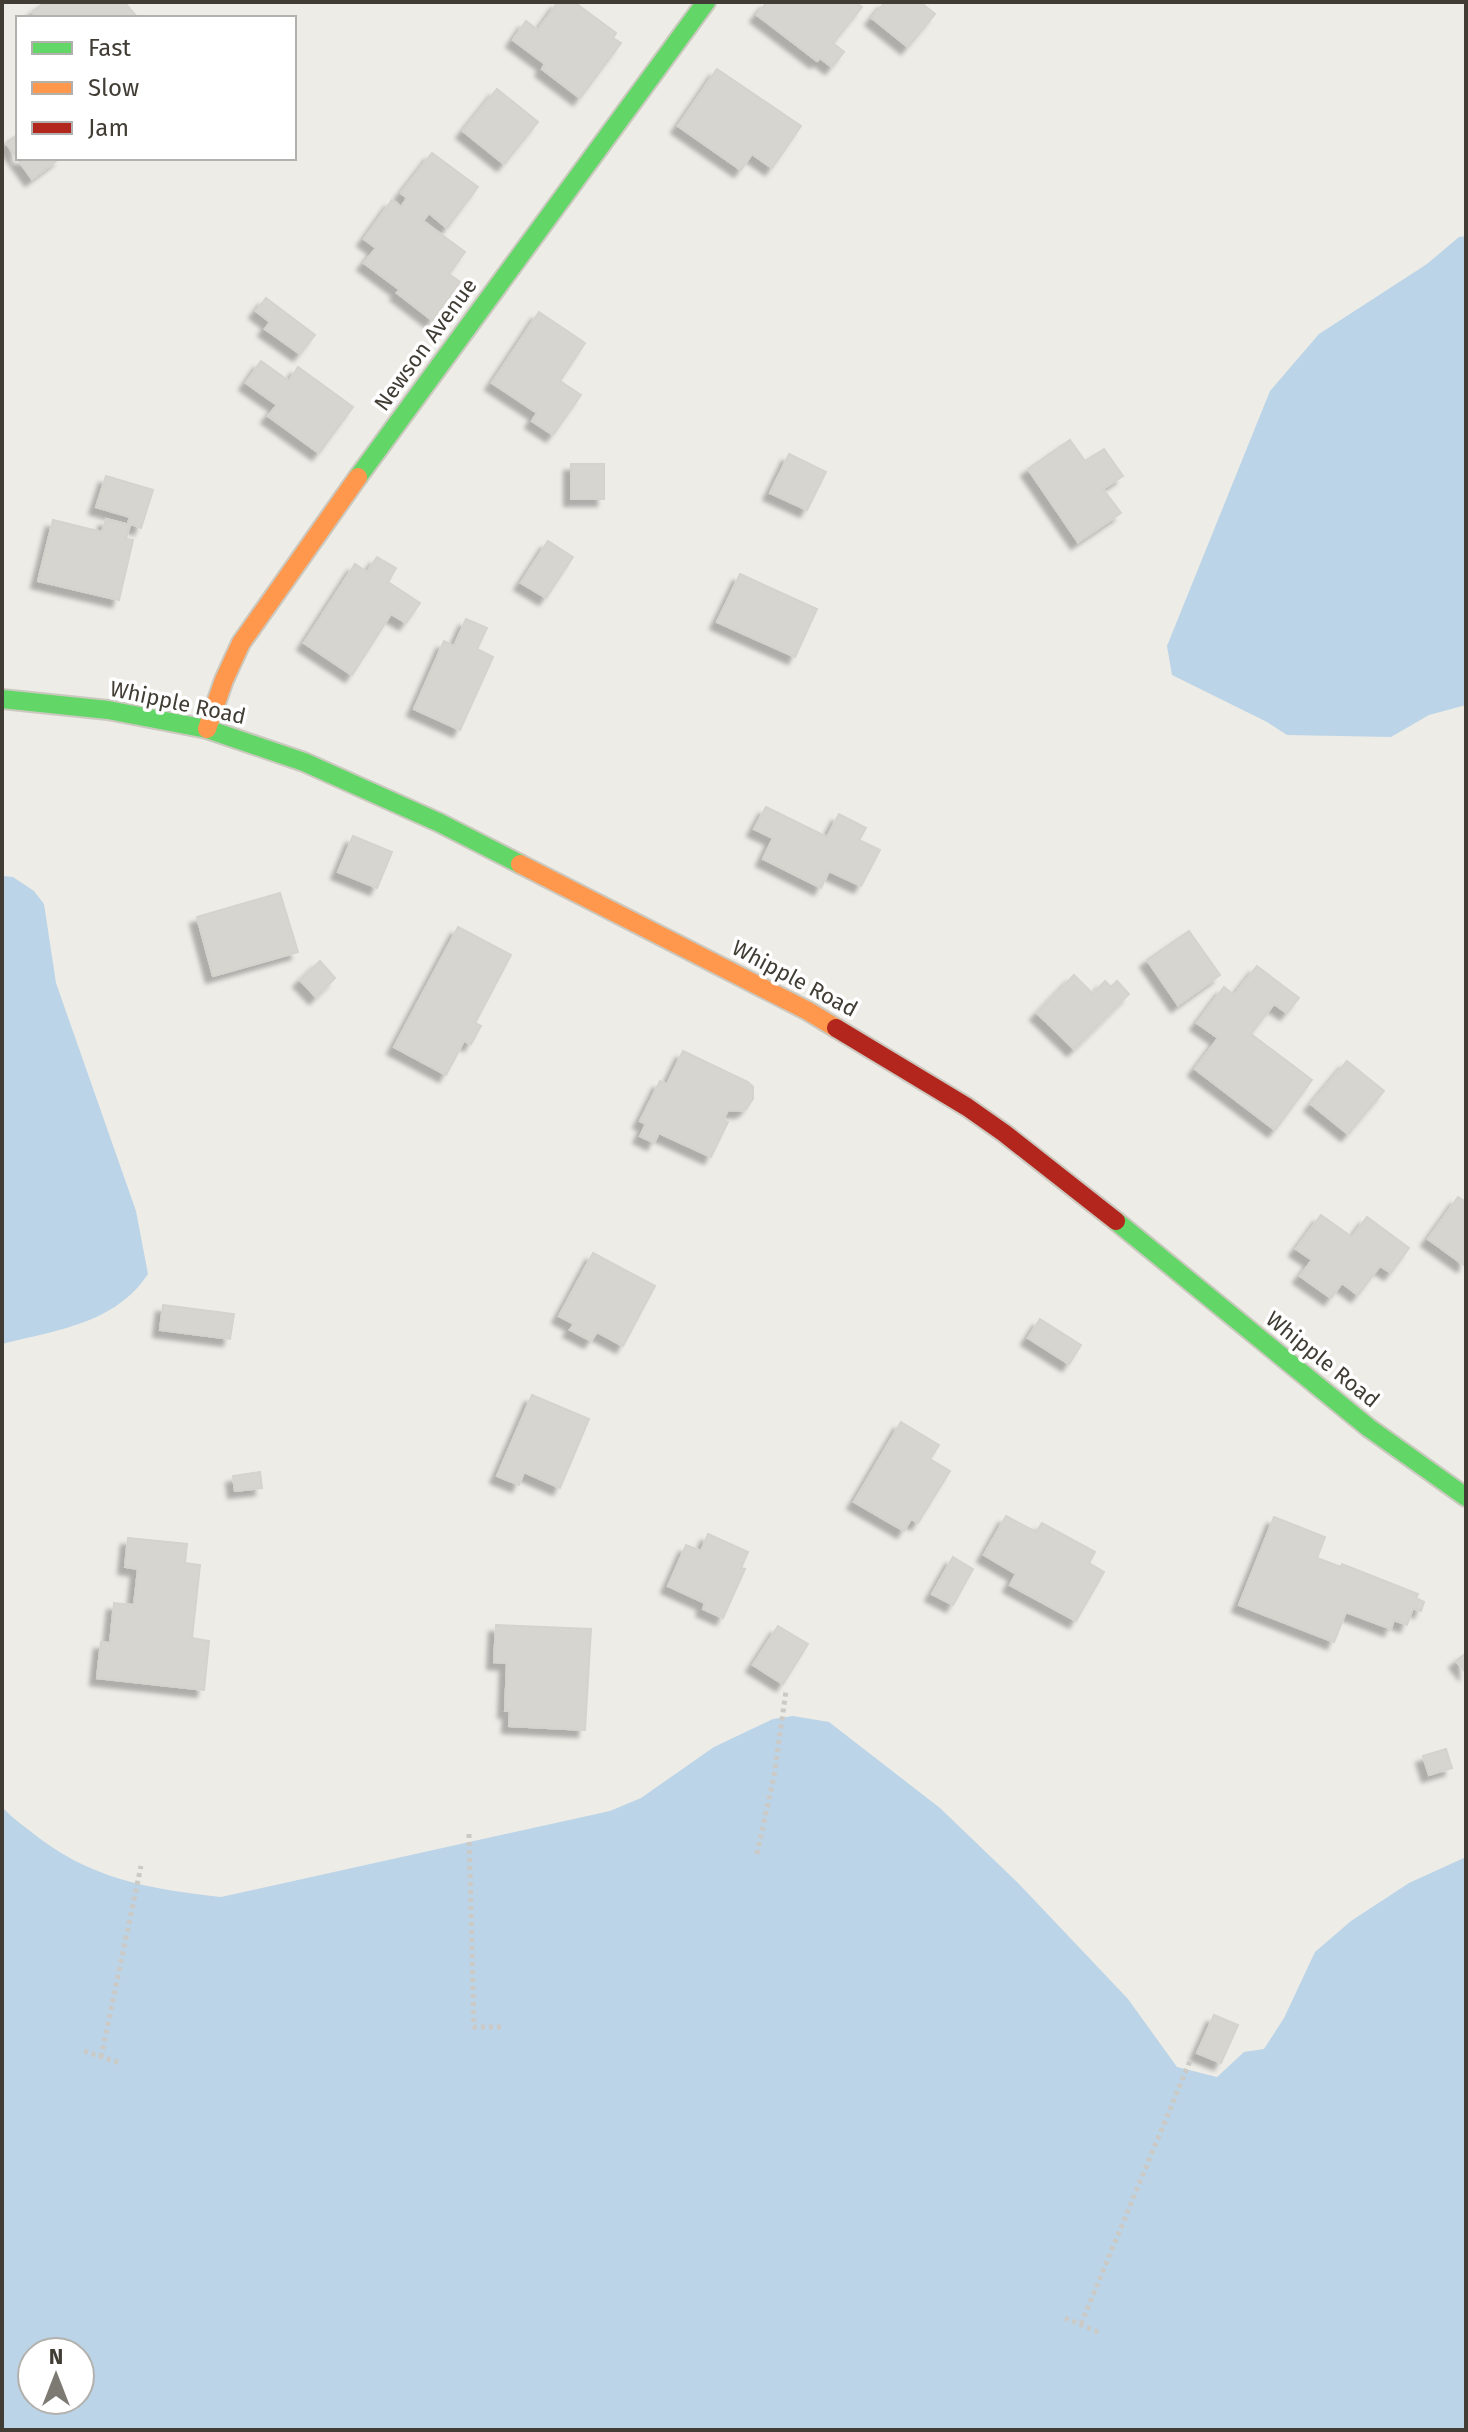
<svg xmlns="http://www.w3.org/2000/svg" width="1468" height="2432" font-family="'Fira Sans',sans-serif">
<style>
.water{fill:#bbd4e7;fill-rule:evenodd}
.building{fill:#d6d5d0;stroke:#d5d3cd;stroke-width:2;filter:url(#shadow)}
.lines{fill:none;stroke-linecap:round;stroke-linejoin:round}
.fast-casing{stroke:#cbc9bf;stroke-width:22}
.slow-casing{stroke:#cbc9bf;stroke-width:22}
.jam-casing{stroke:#cbc9bf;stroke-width:22}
.path{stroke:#cbcac6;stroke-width:5;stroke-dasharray:4 4;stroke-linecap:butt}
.fast{stroke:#63d668;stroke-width:18}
.slow{stroke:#ff974d;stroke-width:18}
.jam{stroke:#b3261e;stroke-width:18}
.labels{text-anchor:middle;stroke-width:7;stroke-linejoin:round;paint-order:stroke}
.street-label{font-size:22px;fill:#413d35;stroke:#fff}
</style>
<defs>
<filter id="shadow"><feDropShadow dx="-7" dy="7" stdDeviation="2" flood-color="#0004"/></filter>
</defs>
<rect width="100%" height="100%" fill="#edece7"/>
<!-- water -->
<path class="water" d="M1466,236V705L1429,715L1391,737L1287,735L1267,722L1172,675L1167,646L1270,391L1319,334L1427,264L1459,237Z
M2,876L13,877L34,891L44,904L56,983L136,1211L148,1274C115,1324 56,1330 2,1344Z
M793,1716L829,1722L940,1808L1019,1884L1128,1999L1177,2067L1217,2077L1244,2052L1264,2049L1284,2018L1315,1952L1351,1921L1409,1883L1466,1857V2430H2V1807C10,1816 21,1824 30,1831C89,1879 148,1889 221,1897L610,1811L641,1798L714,1747L773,1719ZM32,2352H80V2400H32Z"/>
<!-- building -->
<path class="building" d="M45,2H124L138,18H37L32,12Z
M558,2H574L616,33L613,38L621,43L580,98L542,69L545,64L513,40L526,21L538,30Z
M767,2H855L862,7L833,43L844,52L832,67L820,58L817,61L757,15Z
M885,2H920L935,14L908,47L872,18Z
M717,69L801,126L772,168L752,154L741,170L678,126Z
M497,89L538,122L504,164L463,131Z
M18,134V158H60L32,179L6,143Z
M432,153L478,187L447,228L429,213L423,221L465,252L449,274L460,282L432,320L397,293L400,290L364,263L376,248L364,239L392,200L401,207L407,198L401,193Z
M266,298L315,335L300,354L265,329L270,322L256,311Z
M539,312L585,343L560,381L581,395L553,435L532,421L537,413L492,383Z
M261,361L289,381L298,367L353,407L319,453L268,416L277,405L246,383Z
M1070,440L1085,461L1104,449L1123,476L1103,489L1121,513L1078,542L1028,469Z
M789,454L826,472L807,510L770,493Z
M571,464H604V499H571Z
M106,476L153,490L141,528L128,523L130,517L96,507Z
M106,519L130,525L126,539L133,540L119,600L38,581L53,520L102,532Z
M548,541L573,557L546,598L521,583Z
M377,557L396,568L388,582L420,603L406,623L391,614L352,675L304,643L355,564L367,572Z
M740,574L817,609L795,657L717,622Z
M466,619L487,628L477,649L493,657L460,730L414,709L444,641L454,646Z
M766,807L827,837L839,814L866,828L859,840L880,850L861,886L829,871L821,888L763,859L773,838L754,829Z
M353,836L392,852L377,888L338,872Z
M280,893L298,952L213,976L197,917Z
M458,927L511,955L475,1023L481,1026L471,1044L464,1041L446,1075L394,1047Z
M1189,931L1220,975L1178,1005L1147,960Z
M320,961L335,978L316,997L300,980Z
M1257,966L1299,998L1287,1013L1274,1004L1251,1034L1312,1080L1275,1130L1195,1069L1218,1038L1197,1023L1224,987L1234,995Z
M1074,975L1093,994L1105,981L1111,987L1117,981L1129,994L1074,1049L1037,1013Z
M683,1051L748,1082L753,1087V1099L746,1109L741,1111L728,1110L723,1120L728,1122L711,1157L659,1133L654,1143L640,1136L646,1124L640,1121L660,1081L667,1084Z
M1347,1061L1384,1091L1348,1134L1311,1104Z
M1458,1197L1466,1202V1262L1464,1265L1428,1239Z
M1321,1215L1352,1237L1367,1217L1409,1248L1391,1273L1380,1266L1358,1295L1342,1283L1331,1298L1300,1276L1312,1260L1296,1249Z
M593,1253L655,1286L623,1346L597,1332L591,1341L570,1330L574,1324L559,1316Z
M163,1305L234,1314L230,1339L160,1330Z
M1040,1319L1081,1345L1069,1364L1028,1338Z
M532,1395L589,1419L560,1488L524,1472L519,1485L497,1476Z
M901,1422L939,1445L930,1459L950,1471L918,1523L911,1519L904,1531L854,1502Z
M260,1472L262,1488L235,1491L233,1476Z
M1006,1516L1036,1532L1042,1523L1095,1552L1089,1563L1104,1572L1076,1621L1010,1585L1016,1574L984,1555Z
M1274,1517L1325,1537L1317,1558L1341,1567L1342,1564L1418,1594L1416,1598L1424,1602L1421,1611L1413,1608L1407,1625L1394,1620L1391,1629L1346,1612L1334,1642L1239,1605Z
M708,1534L748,1552L741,1568L745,1569L723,1618L703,1609L705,1603L668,1586L686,1545L701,1551Z
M128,1538L187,1544L185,1563L200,1565L192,1638L209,1641L204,1690L97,1678L101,1642L110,1643L114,1603L134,1605L138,1569L125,1567Z
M953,1557L973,1569L953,1605L932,1594Z
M496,1625L591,1629L585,1730L509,1726L510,1711H505L507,1663L494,1662Z
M778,1626L808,1644L783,1684L753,1665Z
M1466,1653V1673L1456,1661Z
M1446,1749L1452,1768L1429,1775L1423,1756Z
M1214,2015L1238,2025L1221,2063L1197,2053Z"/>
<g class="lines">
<!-- fast casing -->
<g class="fast-casing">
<path id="fast" d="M358,477L706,2
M2,699L108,710L207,729L304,762L440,823L520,864
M1116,1221L1369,1428L1466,1497"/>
</g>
<!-- slow casing -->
<g class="slow-casing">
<path id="slow" d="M207,729L224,680L241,643L358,477
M520,864L808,1011L836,1028"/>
</g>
<!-- jam casing -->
<g class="jam-casing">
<path id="jam" d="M836,1028L967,1107L1004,1133L1116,1221"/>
</g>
<!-- path -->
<path class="path" d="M469,1834L474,2027H501
M757,1854L774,1776L786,1691
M84,2051L120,2063
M101,2057L141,1866
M1065,2318L1100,2333
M1081,2324L1190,2061"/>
<!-- fast -->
<use href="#fast" class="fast"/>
<!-- slow -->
<use href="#slow" class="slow"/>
<!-- jam -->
<use href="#jam" class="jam"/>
</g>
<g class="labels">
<!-- street labels -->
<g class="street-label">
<text transform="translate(425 344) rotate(-54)" y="8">Newson Avenue</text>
<text transform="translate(178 702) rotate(12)" y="8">Whipple Road</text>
<text transform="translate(795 978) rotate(28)" y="8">Whipple Road</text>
<text transform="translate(1323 1359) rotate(39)" y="8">Whipple Road</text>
</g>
</g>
<!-- border -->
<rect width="1468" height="2432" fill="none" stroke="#413d35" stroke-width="8"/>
<!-- legend -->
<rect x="16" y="16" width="280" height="144" fill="#ffffff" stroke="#b3b1ae" stroke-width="2"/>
<rect x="32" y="42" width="40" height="12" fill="#63d668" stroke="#b3b1ae" stroke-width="2"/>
<text x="88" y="56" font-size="24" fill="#413d35">Fast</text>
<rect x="32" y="82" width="40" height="12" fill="#ff974d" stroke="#b3b1ae" stroke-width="2"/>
<text x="88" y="96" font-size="24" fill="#413d35">Slow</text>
<rect x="32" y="122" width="40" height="12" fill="#b3261e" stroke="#b3b1ae" stroke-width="2"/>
<text x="88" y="136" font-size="24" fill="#413d35">Jam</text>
<!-- north arrow -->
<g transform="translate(56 2376)"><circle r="38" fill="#ffffff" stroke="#b3b1ae" stroke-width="2"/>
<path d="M0-6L14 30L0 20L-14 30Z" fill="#7d7a73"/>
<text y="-12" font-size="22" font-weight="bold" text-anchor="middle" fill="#413d35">N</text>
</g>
</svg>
